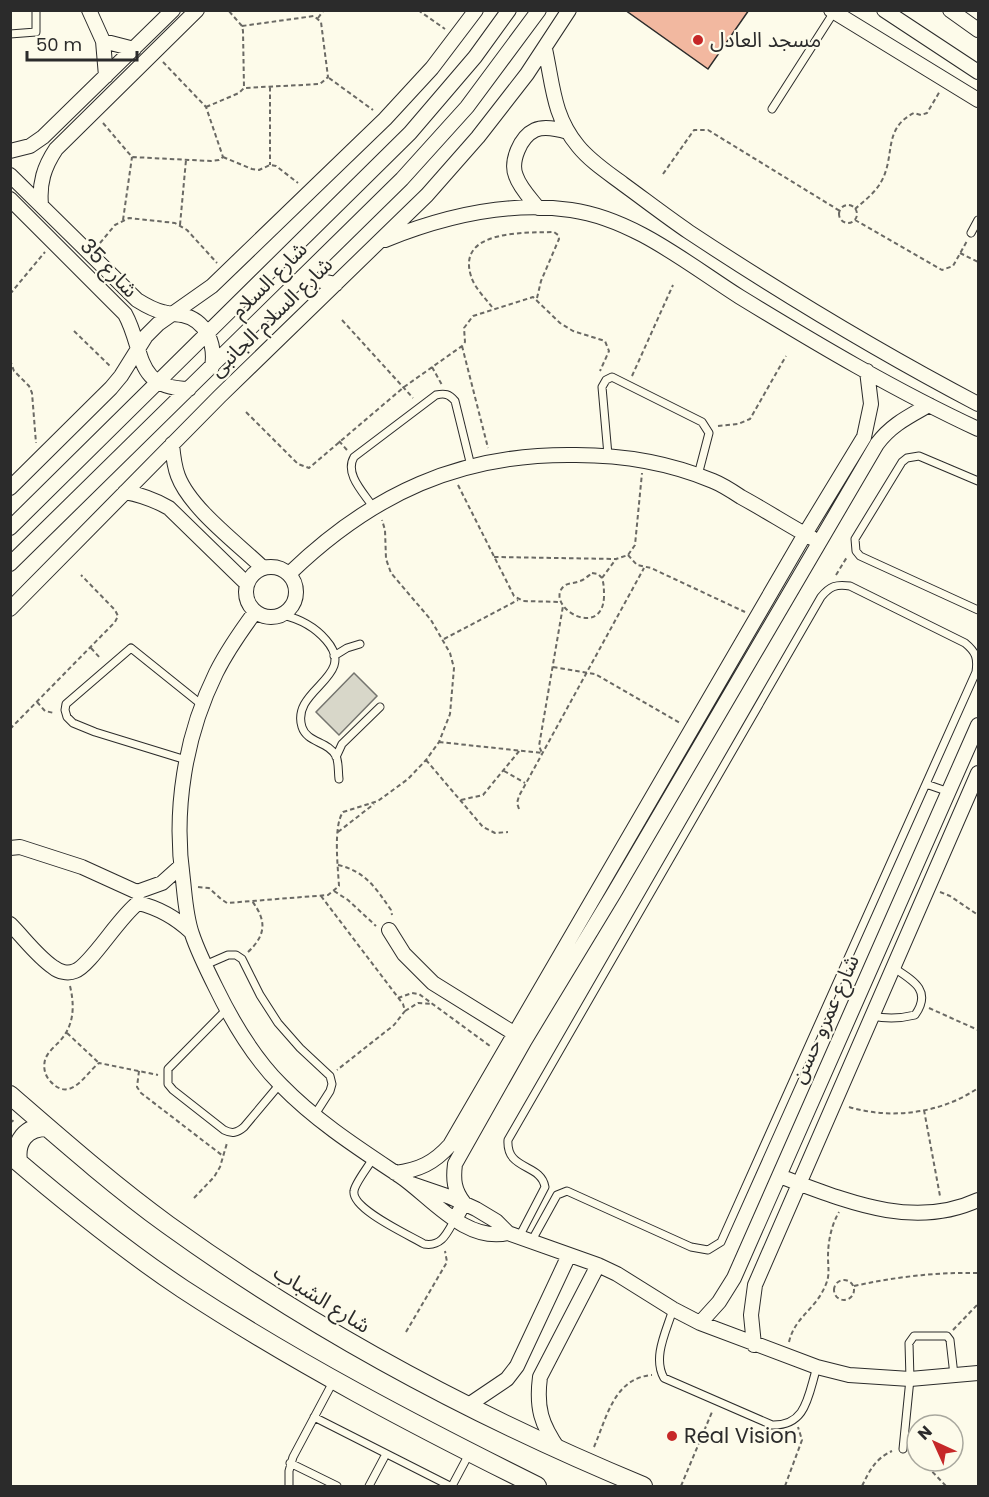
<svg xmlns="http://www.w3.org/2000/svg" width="989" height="1497" font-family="Poppins,'Noto Sans Arabic',sans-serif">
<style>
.water{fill:#d8d7c9;stroke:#74746e;stroke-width:1.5}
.building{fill:#f2b8a0;stroke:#2b2b2b;stroke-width:1.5}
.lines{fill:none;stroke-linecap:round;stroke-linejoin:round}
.lane-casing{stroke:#2b2b2b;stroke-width:9}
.street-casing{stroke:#2b2b2b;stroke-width:16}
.secondary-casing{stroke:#2b2b2b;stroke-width:20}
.path{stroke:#6a6964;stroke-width:2;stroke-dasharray:4.5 3;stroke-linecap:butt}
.lane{stroke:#fdfbea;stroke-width:7}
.street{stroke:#fdfbea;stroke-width:14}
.secondary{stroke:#fdfbea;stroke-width:18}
.poi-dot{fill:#c62828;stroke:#fdfbea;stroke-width:2}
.labels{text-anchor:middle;stroke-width:4.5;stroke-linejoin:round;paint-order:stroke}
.poi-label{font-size:21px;fill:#2b2b2b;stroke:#fdfbea;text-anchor:start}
.street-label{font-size:21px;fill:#2b2b2b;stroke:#fdfbea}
</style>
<rect width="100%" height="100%" fill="#fdfbea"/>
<!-- water -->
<path class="water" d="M354,673L377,696L339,735L316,712Z"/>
<!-- building -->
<path class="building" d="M625,10H749L708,69Z"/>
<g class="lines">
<!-- lane casing -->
<g class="lane-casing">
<path id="lane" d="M10,34L36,32V10
M772,109L834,12
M971,233L978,220
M608,455L602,387L606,380L612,377L702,422L709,433L698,475
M978,481L919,456L907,458L902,462L855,539L856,551L860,556L978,610
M373,507C364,493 344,474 354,457L436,395C445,393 449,394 455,401L471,466
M283,615C300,619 314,626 326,640C359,677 290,689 302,727C307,743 328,741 336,756C339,762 338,772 339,779
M334,656L347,648L360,644
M336,757L342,744L380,707
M186,760L95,732L73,723L67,717L65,710L66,704L131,648L202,705
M926,784L949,792
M205,965L228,955H236L242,959L260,995L278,1023L300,1048L330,1076L332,1084L330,1091L314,1116
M226,1010L168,1069V1084L173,1090L224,1130C232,1134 237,1133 244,1127L280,1084
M872,1016C887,1019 899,1019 915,1015C932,991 914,981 894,968
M373,1158C369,1166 355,1183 354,1191C351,1209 409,1235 424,1244C442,1247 447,1233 455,1219
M519,1237L545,1187C541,1163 506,1171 508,1140L821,597C830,586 836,584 850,586L965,643C976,652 978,658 976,672L721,1242L708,1250L691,1247L567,1191L557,1195L531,1242
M673,1309C667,1330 652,1357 664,1378L772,1425C807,1426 808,1395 817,1367
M314,1417L450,1486
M903,1449L910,1379L909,1343L914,1336H947L950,1340L954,1375
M290,1463L337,1486
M289,1486V1471L293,1457L334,1380
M369,1486L386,1454
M452,1486L469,1454"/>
</g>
<!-- street casing -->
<g class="street-casing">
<path id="street" d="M89,10L103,41L106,76
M831,10L978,100
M884,10L978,72
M950,10L978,30
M103,41L134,49
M545,49C553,85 553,116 578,146C590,161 607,172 623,184C645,200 667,217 689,232C783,294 879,352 978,404
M10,151L30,146L43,137L173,10
M10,175L137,300C145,305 153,310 163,312C169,314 175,314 182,315C206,320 216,344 212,367
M10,199L125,314C145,350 133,388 189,389
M41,205C39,183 44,167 56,149L197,10
M538,208C531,199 520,188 516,176C510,162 520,137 535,130C544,126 558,129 568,132
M385,240C442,217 509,201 571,210C634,219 688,264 740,297C817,344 896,391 978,429
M302,277L336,284
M172,444C173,455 174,466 178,476C190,508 237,543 262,567
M10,488L111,388L121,376L146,336L158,324L212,286L385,119L432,68L476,10
M125,492C142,495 155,500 169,508L247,584
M10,528L410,133L475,57L509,10
M10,564L402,179L467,107L539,10
M246 592a25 25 0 1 1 50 0a25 25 0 1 1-50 0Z
M290,573C372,494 460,453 576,455C623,455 670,463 713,481C723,485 732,491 741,497C765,510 788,525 812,538
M10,609L220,396L427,195L478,137L527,74L569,10
M255,612C241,631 227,651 216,673C185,736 173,810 183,880C185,898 186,917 192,934C198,952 207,970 216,988C233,1023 253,1057 281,1085C316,1121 358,1148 400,1176C430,1196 465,1243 508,1233
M10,848L20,847L82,867L137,892L162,883L181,866
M10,924C24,938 37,956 53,967C59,972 68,974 75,971C90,966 119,917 138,903C159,908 175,917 191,932
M389,930L404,954L433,983L520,1037
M395,1173C419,1170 434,1163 450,1145L805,534L864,437L871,404L867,371
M779,1176C842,1199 911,1231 978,1200
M412,1184L450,1197L476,1209L496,1221L508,1233L598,1265L617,1274L673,1309L700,1323L817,1367L849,1375L910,1379L978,1373
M455,1219L464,1203C454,1190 453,1180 455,1164L525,1040L614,893L877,444C891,425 908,417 929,405
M700,1323L719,1302L734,1278L978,725
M754,1345L751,1315L755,1285L978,773
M467,1406L507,1379L517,1366L569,1255
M559,1450C541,1424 536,1408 540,1377L598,1265"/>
</g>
<!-- secondary casing -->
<g class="secondary-casing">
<path id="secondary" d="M10,1095C62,1140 113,1185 168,1225C315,1331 476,1417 643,1486
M10,1155C65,1202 123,1249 183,1289C296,1363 416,1426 537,1486
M18,1161C15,1141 26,1127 47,1127"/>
</g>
<!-- path -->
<path class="path" d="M418,10L445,29
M318,18L324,10
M242,26L314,16L321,22L328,77L320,84L244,88
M329,78L373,110
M270,87V165
M206,107L239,93L244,88L243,31L242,26L228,10
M103,123L132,157L211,161L219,160L223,157L206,107L163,62
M223,157L252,169L259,170L270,165L276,166L298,183
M663,174L694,130H708L840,211
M839 214a9 9 0 1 1 18 0a9 9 0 1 1-18 0Z
M855,209C864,201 875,193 881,182C896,156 882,129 914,113L921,115L927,113L940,91
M123,220L132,157
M855,220L942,270L953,266L967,241
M180,225L186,160
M100,243L115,225L129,218L175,223L187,230L217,263
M960,253L978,262
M10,294L45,252
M492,307C485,298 474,287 471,276C456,229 527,233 554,232L558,235L559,239L541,281L537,298
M342,320L413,398
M10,321V322
M74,331L111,367
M462,346L488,448
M10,360L14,371L29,386L32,393L36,443
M432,367L442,385
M632,376L673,285
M246,412L298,464L309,468L404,387L462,346L465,342L464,328L473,316L533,297L560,323L573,331L605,341L609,351L600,371
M718,426L738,424L750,419L786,356
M339,441L347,450
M458,485L514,596L523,601L560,602
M628,555L637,565L651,568L745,612
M494,557L616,559L628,555L635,545L642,473
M592,573L598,574L602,578C604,584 604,590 604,597C602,640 545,607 563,587C568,582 574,584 580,581C584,580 588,576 592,573Z
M836,575L847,557
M602,578L616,559
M444,639L518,600
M91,648L101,659
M553,667L595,674L680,723
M37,702L45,711L54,713
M10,729L115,622L118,616L115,610L81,575
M439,742L542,753L539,746L563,606
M426,760L483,827L495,833L508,832
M504,771L525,783
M461,800L483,795L520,750
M519,809L517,803L519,796L644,568
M338,832L374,804
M338,865C365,871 376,888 391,910L392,915
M198,887L209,888L221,899L227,903L328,895L339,886C338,868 333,826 343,812L378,801L408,779L426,760L439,742L450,714L454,668L450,653L431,620L391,573L386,559L385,530L382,520
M334,891L348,900L376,926
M940,892L950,896L978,915
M321,896L403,1004L405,1011L394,1025L337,1070
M248,952C266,935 267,921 252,901
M70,986C75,1007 74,1026 59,1042C54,1047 47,1053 45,1060C43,1068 45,1076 51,1082C71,1103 85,1074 99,1063L158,1075
M398,998L412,993L419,994L490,1046
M929,1008L978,1030
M405,1011L418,1003L433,1004
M67,1033L99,1063
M139,1071L137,1087L141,1093L223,1156
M849,1107C892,1120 942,1113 978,1088
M924,1110L940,1196
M10,1123L15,1119
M194,1198L214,1177L220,1167L227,1143
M834 1290a10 10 0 1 1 20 0a10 10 0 1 1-20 0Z
M854,1286C895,1277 936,1272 978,1273
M953,1330L978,1304
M406,1332L447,1262L445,1251
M789,1342C795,1316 816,1310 826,1284C830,1275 828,1267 828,1257C828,1242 831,1226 839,1212
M594,1447C607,1417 614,1378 652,1375
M922,1461L946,1486
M681,1486L712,1412
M785,1486L802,1440L798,1427
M862,1486C870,1470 875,1459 892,1451"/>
<!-- lane -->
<use href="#lane" class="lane"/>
<!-- street -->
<use href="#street" class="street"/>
<!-- secondary -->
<use href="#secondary" class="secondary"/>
</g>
<!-- markers -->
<g class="poi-dot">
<circle cx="698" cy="40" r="6"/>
<circle cx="672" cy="1436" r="6"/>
</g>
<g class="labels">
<!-- poi labels -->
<g class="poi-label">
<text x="710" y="47">مسجد العادل</text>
<text x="684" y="1443">Real Vision</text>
</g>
<!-- street labels -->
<g class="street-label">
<text transform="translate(109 268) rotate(46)" y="7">شارع 35</text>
<text transform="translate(269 280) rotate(-45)" y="7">شارع السلام</text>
<text transform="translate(271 317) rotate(-44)" y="7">شارع السلام الجانبى</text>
<text transform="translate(825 1019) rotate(-66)" y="7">شارع عمرو حسن</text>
<text transform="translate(322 1299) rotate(32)" y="7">شارع الشباب</text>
</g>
</g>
<!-- border -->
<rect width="989" height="1497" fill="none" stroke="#2b2b2b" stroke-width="24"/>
<!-- north arrow -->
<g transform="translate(935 1443) rotate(315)"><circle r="28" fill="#fdfbea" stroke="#a9a89e" stroke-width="1.5"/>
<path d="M0-4.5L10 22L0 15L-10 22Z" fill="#c62828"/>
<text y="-9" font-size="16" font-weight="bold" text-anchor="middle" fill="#2b2b2b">N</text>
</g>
<!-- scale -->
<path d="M27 51v9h110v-9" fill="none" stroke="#2b2b2b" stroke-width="3"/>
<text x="36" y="51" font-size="18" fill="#2b2b2b" stroke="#fdfbea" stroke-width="4.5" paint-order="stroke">50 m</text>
</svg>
